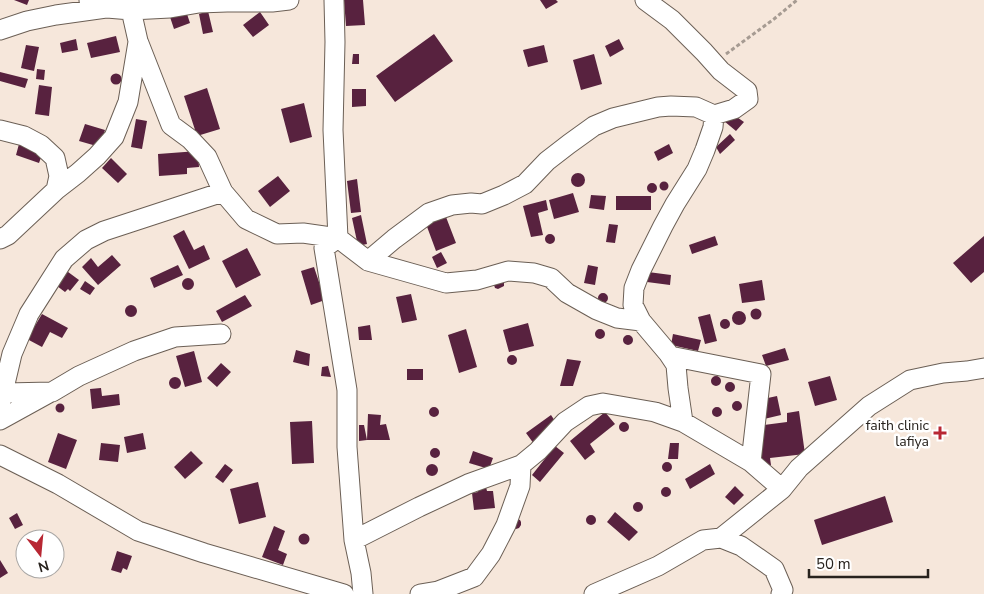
<svg xmlns="http://www.w3.org/2000/svg" width="984" height="594" font-family="'Nunito Sans',sans-serif">
<style>
.building{fill:#58223f}
.lines{fill:none;stroke-linecap:round;stroke-linejoin:round}
.street-casing{stroke:#6b5f55;stroke-width:21}
.path{stroke:#a69b92;stroke-width:3;stroke-dasharray:4 2.5;stroke-linecap:butt}
.street{stroke:#fff;stroke-width:19}
.poi-dot{fill:#b82733;stroke:#fff;stroke-width:2}
.labels{text-anchor:middle;stroke-width:5;stroke-linejoin:round;paint-order:stroke}
.poi-label{font-size:14px;fill:#27221d;stroke:#fff;text-anchor:end}
</style>
<rect width="100%" height="100%" fill="#f6e7db"/>
<!-- building -->
<path class="building" d="M14,0H29L27,5Z
M344,0H363L365,25L346,26Z
M540,0H556L558,2L546,9Z
M186,11L190,23L174,29L170,17Z
M208,11L213,32L203,34L199,14Z
M260,12L269,25L253,37L243,25Z
M434,34L453,61L395,102L376,76Z
M116,36L120,52L91,58L87,43Z
M76,39L78,50L62,53L60,43Z
M619,39L624,49L610,57L605,46Z
M26,45L39,47L34,71L21,68Z
M544,45L548,62L528,67L523,50Z
M353,54H359V64H352Z
M594,54L602,84L581,90L573,60Z
M37,69L45,70L44,80L36,79Z
M0,72L28,79L25,88L0,81Z
M110.5 79a5.5 5.5 0 1 1 11 0a5.5 5.5 0 1 1-11 0Z
M39,85L52,87L49,116L35,114Z
M207,88L220,129L197,136L184,96Z
M352,89H366V106L352,107Z
M304,103L312,137L290,143L281,109Z
M731,113L744,122L736,131L724,121Z
M136,119L147,121L142,149L131,147Z
M85,124L105,130L100,147L79,141Z
M730,134L735,140L720,154L716,147Z
M19,144L43,152L39,163L16,155Z
M669,144L673,153L658,161L654,152Z
M198,151L199,167L187,168V174L159,176L158,154Z
M111,158L127,174L118,183L102,168Z
M571 180a7 7 0 1 1 14 0a7 7 0 1 1-14 0Z
M278,176L290,191L270,207L258,191Z
M357,179L361,212L351,213L347,181Z
M659.5 186a4.5 4.5 0 1 1 9 0a4.5 4.5 0 1 1-9 0Z
M647 188a5 5 0 1 1 10 0a5 5 0 1 1-10 0Z
M573,193L579,212L554,219L549,200Z
M591,195L606,196L604,210L589,208Z
M616,196H651V210H616Z
M546,200L548,210L538,213L543,235L531,237L523,206Z
M361,215L367,244L358,246L352,218Z
M446,217L456,243L436,251L426,224Z
M609,224L618,225L615,243L606,242Z
M184,230L194,250L204,245L210,259L189,269L173,236Z
M545 239a5 5 0 1 1 10 0a5 5 0 1 1-10 0Z
M715,236L718,245L692,254L689,245Z
M984,236V272L971,283L953,263Z
M247,248L261,275L236,288L222,261Z
M441,252L447,263L437,268L432,257Z
M112,255L121,265L98,285L82,267L91,258L98,267Z
M178,265L183,275L154,288L150,278Z
M588,265L598,267L595,285L584,283Z
M314,267L325,300L311,305L301,271Z
M64,269L79,280L70,291L68,289L65,292L53,283Z
M648,272L671,275L670,285L647,282Z
M182 284a6 6 0 1 1 12 0a6 6 0 1 1-12 0Z
M502,280L504,283V286L498,289L495,288L494,285V282Z
M762,280L765,300L742,303L739,284Z
M85,281L95,288L90,295L80,289Z
M598 298a5 5 0 1 1 10 0a5 5 0 1 1-10 0Z
M411,294L417,320L402,323L396,297Z
M245,295L252,306L222,322L216,311Z
M125 311a6 6 0 1 1 12 0a6 6 0 1 1-12 0Z
M750.5 314a5.5 5.5 0 1 1 11 0a5.5 5.5 0 1 1-11 0Z
M732 318a7 7 0 1 1 14 0a7 7 0 1 1-14 0Z
M42,314L68,328L62,338L50,332L42,347L27,339Z
M710,314L717,341L705,344L698,317Z
M720 324a5 5 0 1 1 10 0a5 5 0 1 1-10 0Z
M528,323L534,346L509,352L503,330Z
M370,325L372,340H359L358,327Z
M466,329L477,367L459,373L448,335Z
M595 334a5 5 0 1 1 10 0a5 5 0 1 1-10 0Z
M673,334L701,340L698,351L671,345Z
M623 340a5 5 0 1 1 10 0a5 5 0 1 1-10 0Z
M785,348L789,360L766,366L762,355Z
M296,350L310,354L309,366L293,362Z
M194,351L202,382L185,387L176,356Z
M507 360a5 5 0 1 1 10 0a5 5 0 1 1-10 0Z
M567,359L581,361L573,386H560Z
M221,363L231,372L217,387L207,378Z
M328,366L331,377L321,376L322,367Z
M407,369H423V380H407Z
M830,376L837,400L815,406L808,382Z
M711 381a5 5 0 1 1 10 0a5 5 0 1 1-10 0Z
M169 383a6 6 0 1 1 12 0a6 6 0 1 1-12 0Z
M725 387a5 5 0 1 1 10 0a5 5 0 1 1-10 0Z
M101,388L102,396L119,394L120,405L92,409L90,389Z
M777,396L781,415L764,419L759,400Z
M732 406a5 5 0 1 1 10 0a5 5 0 1 1-10 0Z
M55.5 408a4.5 4.5 0 1 1 9 0a4.5 4.5 0 1 1-9 0Z
M429 412a5 5 0 1 1 10 0a5 5 0 1 1-10 0Z
M712 412a5 5 0 1 1 10 0a5 5 0 1 1-10 0Z
M799,411L805,454L770,458L771,465L761,466L756,426L787,422V413Z
M605,412L615,424L590,444L595,452L585,460L570,441Z
M368,414L381,415L380,425L386,424L390,440H367Z
M551,415L559,427L534,444L526,433Z
M312,421L314,463L292,464L290,422Z
M619 427a5 5 0 1 1 10 0a5 5 0 1 1-10 0Z
M359,425H364L367,440L359,441Z
M58,433L77,440L66,469L48,462Z
M143,433L146,449L127,453L124,437Z
M101,443L120,445L118,462L99,460Z
M670,443H679L678,459H668Z
M555,446L564,453L540,482L532,475Z
M430 453a5 5 0 1 1 10 0a5 5 0 1 1-10 0Z
M191,451L203,463L185,479L174,467Z
M473,451L493,458L489,469L469,463Z
M662 467a5 5 0 1 1 10 0a5 5 0 1 1-10 0Z
M426 470a6 6 0 1 1 12 0a6 6 0 1 1-12 0Z
M225,464L233,470L223,483L215,477Z
M710,464L715,474L690,489L685,479Z
M258,482L266,517L239,524L230,489Z
M735,486L744,495L734,505L725,497Z
M661 492a5 5 0 1 1 10 0a5 5 0 1 1-10 0Z
M486,487L487,491H493L495,508L474,510L472,493L478,492V488Z
M885,496L893,522L822,545L814,520Z
M633 507a5 5 0 1 1 10 0a5 5 0 1 1-10 0Z
M615,512L638,532L629,541L607,522Z
M17,513L23,525L15,529L9,518Z
M586 520a5 5 0 1 1 10 0a5 5 0 1 1-10 0Z
M517,519L520,520L521,522V525L519,528L516,529L513,528Z
M274,526L285,531L278,550L287,554L283,565L262,557Z
M298.5 539a5.5 5.5 0 1 1 11 0a5.5 5.5 0 1 1-11 0Z
M58,548L62,559L55,562V549Z
M117,551L132,556L127,570L123,568L121,573L111,570Z
M0,560L8,573L0,578Z"/>
<g class="lines">
<!-- street casing -->
<g class="street-casing">
<path id="street" d="M89,0L107,8L131,10L170,8L199,3L227,2H272L289,0
M138,0L131,10L138,41L171,125L190,139L207,157L223,192L246,219L277,234L303,233L338,238L368,261L446,283L477,280L508,271L534,273L551,278L567,293L597,310L617,318L641,321
M334,0L335,42L333,130L338,238L324,248L347,390V447L354,540L361,573L363,594
M0,30L27,21L56,15L106,8
M0,130L24,136L41,145L55,158L59,176L56,190L8,235L0,239
M56,190L78,173L97,156L114,137L128,102L138,42
M368,261L394,239L429,213L452,205L471,203L482,204L504,195L525,184L547,161L569,144L594,126L613,118L658,107L671,106L696,107L714,115L734,109L748,99L747,91L721,71L704,52L672,20L645,0
M670,356L761,374L751,462
M4,391L5,393L52,392L79,376L134,351L175,337L221,334
M0,405L12,354L29,314L64,259L86,240L104,231L223,192
M0,420L49,393
M683,422L678,388L676,365L668,353L641,321L633,305L634,288L641,270L663,226L675,204L697,169L705,150L713,127L714,115
M0,455L58,484L138,531L204,553L344,594
M721,538L782,489L799,468L869,406L910,380L943,373L967,371L984,368
M354,540L419,507L468,484L521,465L538,451L565,422L589,406L603,403L655,412L683,422L751,462L782,489
M420,594L438,591L474,577L491,554L506,525L520,486L521,465
M594,594L658,566L703,540L721,538L741,546L774,569L783,590L781,594"/>
</g>
<!-- path -->
<path class="path" d="M726,54L774,19L797,0"/>
<!-- street -->
<use href="#street" class="street"/>
</g>
<!-- markers -->
<path class="poi-dot" d="M937.5 425.5h5v5h5v5h-5v5h-5v-5h-5v-5h5z"/>
<g class="labels">
<!-- poi labels -->
<g class="poi-label">
<text x="929" y="430">faith clinic<tspan x="929" dy="16">lafiya</tspan></text>
</g>
</g>
<!-- north arrow -->
<g transform="translate(40 554) rotate(164)"><circle r="24" fill="#ffffff" stroke="#a9a7a5"/>
<path d="M0-4L9 19L0 12L-9 19Z" fill="#b82733"/>
<text y="-8" font-size="14" font-weight="bold" text-anchor="middle" fill="#27221d">N</text>
</g>
<!-- scale -->
<path d="M809 569v8h119v-8" fill="none" stroke="#27221d" stroke-width="2.5"/>
<text x="816" y="569" font-size="15" fill="#27221d" stroke="#ffffff" stroke-width="4" paint-order="stroke">50 m</text>
</svg>
